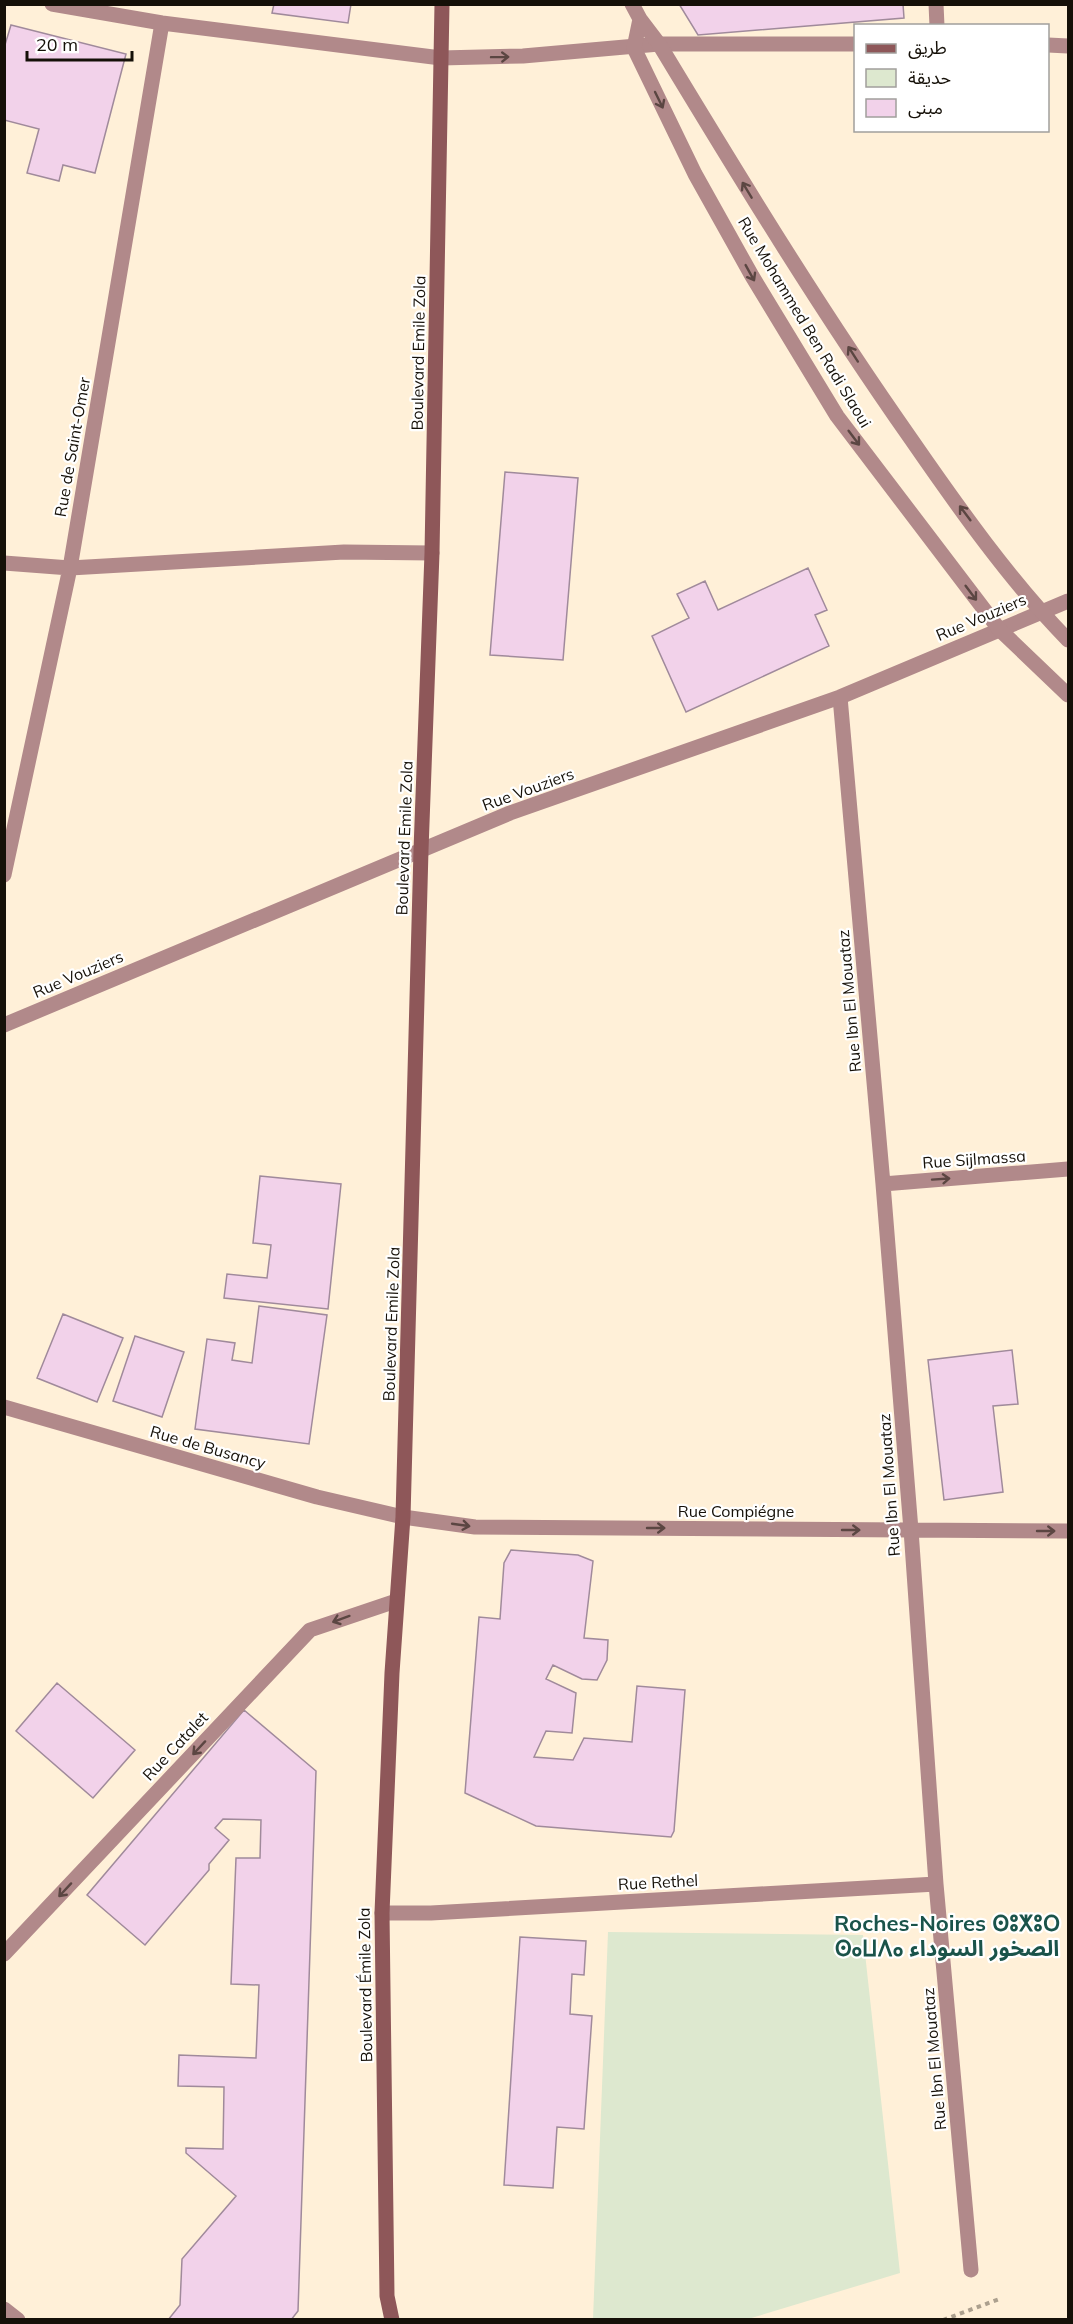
<svg xmlns="http://www.w3.org/2000/svg" width="1073" height="2324" font-family="Mulish,'Noto Sans Arabic','Noto Sans Tifinagh',sans-serif">
<style>
.green{fill:#dde8cf}
.building{fill:#f2d2ea;stroke:#a08a9b;stroke-width:1.5}
.lines{fill:none;stroke-linecap:round;stroke-linejoin:round}
.path{stroke:#aca08e;stroke-width:4;stroke-dasharray:4.5 4.5;stroke-linecap:butt}
.minor{stroke:#b1898a;stroke-width:15}
.tertiary{stroke:#b1898a;stroke-width:15}
.secondary{stroke:#8e5759;stroke-width:15}
.oneway{stroke:#5b4642}
.labels{text-anchor:middle;stroke-width:4.5;stroke-linejoin:round;paint-order:stroke}
.street-label{font-size:16px;fill:#151008;stroke:#fff}
.district-label{font-size:22px;font-weight:bold;fill:#1a534a;stroke:#fff}
</style>
<rect width="100%" height="100%" fill="#fff0d8"/>
<!-- green -->
<path class="green" d="M608,1932L863,1935L900,2273L748,2319H593Z"/>
<!-- building -->
<path class="building" d="M274,4H351L348,23L272,13Z
M679,4H903L904,18L698,35Z
M11,25L126,54L95,173L63,165L59,181L27,173L39,129L4,120V48Z
M505,472L578,478L563,660L490,655Z
M808,568L827,610L815,615L829,646L686,712L652,636L689,618L677,594L705,581L718,610Z
M260,1176L341,1184L328,1309L224,1298L227,1274L267,1278L271,1245L253,1243Z
M259,1306L327,1315L309,1444L195,1429L207,1339L235,1343L232,1360L252,1363Z
M63,1314L123,1338L97,1402L37,1378Z
M135,1336L184,1352L162,1417L113,1401Z
M1012,1350L1018,1404L993,1406L1003,1492L944,1500L928,1360Z
M511,1550L578,1555L593,1561L584,1638L608,1640L607,1660L597,1680L582,1679L553,1665L546,1679L576,1693L572,1733L546,1731L534,1757L573,1760L584,1738L632,1742L637,1686L685,1690L674,1831L671,1837L536,1826L465,1793L479,1617L500,1619L504,1563Z
M57,1683L135,1750L93,1798L16,1731Z
M244,1710L316,1771L298,2311L291,2320H168L180,2305L182,2259L236,2196L186,2153V2148L223,2149L224,2087L178,2086L179,2055L256,2058L259,1985L231,1984L236,1858H260L261,1820L223,1819L215,1828L229,1840L209,1864V1870L145,1945L87,1895Z
M520,1937L586,1941L584,1975L572,1974L570,2014L592,2016L584,2129L557,2127L553,2188L504,2185Z"/>
<g class="lines">
<!-- path -->
<path class="path" d="M943,2320L1002,2298"/>
<!-- minor -->
<path class="minor" d="M52,4L162,23L441,58L523,56L659,44H856
M936,4L937,26
M1048,45L1068,46
M4,563L70,568L344,552L432,553
M840,697L883,1184L911,1530L936,1884L971,2270
M4,875L70,568L162,23
M4,1025L510,813L840,697L1068,601
M883,1184L1068,1169
M4,1407L317,1497L403,1517L475,1527L1068,1531
M382,1913H431L936,1884
M4,1954L310,1630L396,1601
M4,2309L18,2320"/>
<!-- tertiary -->
<path class="tertiary" d="M632,4L640,19L659,44C740,178 821,311 911,439C958,507 1011,582 1068,640
M640,19L634,48L695,174L752,276L837,416L999,629L1068,695"/>
<!-- secondary -->
<path class="secondary" d="M392,2320L387,2296L382,1913L392,1673L403,1517L421,850L432,553L442,4"/>
</g>
<!-- one-way arrows -->
<defs><path id="oneway-shaft" d="M-6 0H5M1.5-3L5.5 0L1.5 3" fill="none" stroke-width="1.6" stroke-linecap="round" stroke-linejoin="round" transform="scale(1.5)"/></defs>
<g class="oneway">
<use href="#oneway-shaft" transform="translate(500 57) rotate(-1)"/>
<use href="#oneway-shaft" transform="translate(659 100) rotate(64)"/>
<use href="#oneway-shaft" transform="translate(747 190) rotate(-121)"/>
<use href="#oneway-shaft" transform="translate(750 273) rotate(61)"/>
<use href="#oneway-shaft" transform="translate(853 354) rotate(-123)"/>
<use href="#oneway-shaft" transform="translate(854 438) rotate(53)"/>
<use href="#oneway-shaft" transform="translate(965 513) rotate(-127)"/>
<use href="#oneway-shaft" transform="translate(971 593) rotate(53)"/>
<use href="#oneway-shaft" transform="translate(941 1179) rotate(-4)"/>
<use href="#oneway-shaft" transform="translate(461 1525) rotate(8)"/>
<use href="#oneway-shaft" transform="translate(656 1528)"/>
<use href="#oneway-shaft" transform="translate(851 1530)"/>
<use href="#oneway-shaft" transform="translate(1046 1531)"/>
<use href="#oneway-shaft" transform="translate(341 1619) rotate(160)"/>
<use href="#oneway-shaft" transform="translate(199 1748) rotate(133)"/>
<use href="#oneway-shaft" transform="translate(65 1890) rotate(133)"/>
</g>
<g class="labels">
<!-- street labels -->
<g class="street-label">
<text transform="translate(805 322) rotate(59)" y="6">Rue Mohammed Ben Radi Slaoui</text>
<text transform="translate(418 353) rotate(-89)" y="6">Boulevard Emile Zola</text>
<text transform="translate(72 447) rotate(-80)" y="6">Rue de Saint-Omer</text>
<text transform="translate(981 617) rotate(-23)" y="6">Rue Vouziers</text>
<text transform="translate(528 789) rotate(-20)" y="6">Rue Vouziers</text>
<text transform="translate(404 838) rotate(-88)" y="6">Boulevard Emile Zola</text>
<text transform="translate(78 974) rotate(-23)" y="6">Rue Vouziers</text>
<text transform="translate(849 1001) rotate(-95)" y="6">Rue Ibn El Mouataz</text>
<text transform="translate(974 1159) rotate(-4)" y="6">Rue Sijlmassa</text>
<text transform="translate(391 1324) rotate(-88)" y="6">Boulevard Emile Zola</text>
<text transform="translate(208 1447) rotate(16)" y="6">Rue de Busancy</text>
<text transform="translate(889 1485) rotate(-94)" y="6">Rue Ibn El Mouataz</text>
<text x="736" y="1517">Rue Compiégne</text>
<text transform="translate(175 1746) rotate(-47)" y="6">Rue Catalet</text>
<text transform="translate(658 1882) rotate(-3)" y="6">Rue Rethel</text>
<text transform="translate(365 1985) rotate(-91)" y="6">Boulevard Émile Zola</text>
<text transform="translate(934 2059) rotate(-95)" y="6">Rue Ibn El Mouataz</text>
</g>
<!-- district labels -->
<g class="district-label">
<text x="947" y="1931">Roches-Noires ⵙⵓⵅⵓⵔ<tspan x="947" dy="25">ⵙⴰⵡⴷⴰ الصخور السوداء</tspan></text>
</g>
</g>
<!-- border -->
<rect width="1073" height="2324" fill="none" stroke="#151008" stroke-width="12"/>
<!-- legend -->
<rect x="854" y="24" width="195" height="108" fill="#ffffff" stroke="#a19f9c" stroke-width="1.5"/>
<rect x="866" y="44" width="30" height="9" fill="#8e5759" stroke="#a19f9c" stroke-width="1.5"/>
<text x="908" y="54" font-size="18" fill="#151008">طريق</text>
<rect x="866" y="69" width="30" height="18" fill="#dde8cf" stroke="#a19f9c" stroke-width="1.5"/>
<text x="908" y="84" font-size="18" fill="#151008">حديقة</text>
<rect x="866" y="99" width="30" height="18" fill="#f2d2ea" stroke="#a19f9c" stroke-width="1.5"/>
<text x="908" y="114" font-size="18" fill="#151008">مبنى</text>
<!-- scale -->
<path d="M27 51v9h105v-9" fill="none" stroke="#151008" stroke-width="3"/>
<text x="36" y="51" font-size="18" fill="#151008" stroke="#ffffff" stroke-width="4.5" paint-order="stroke">20 m</text>
</svg>
